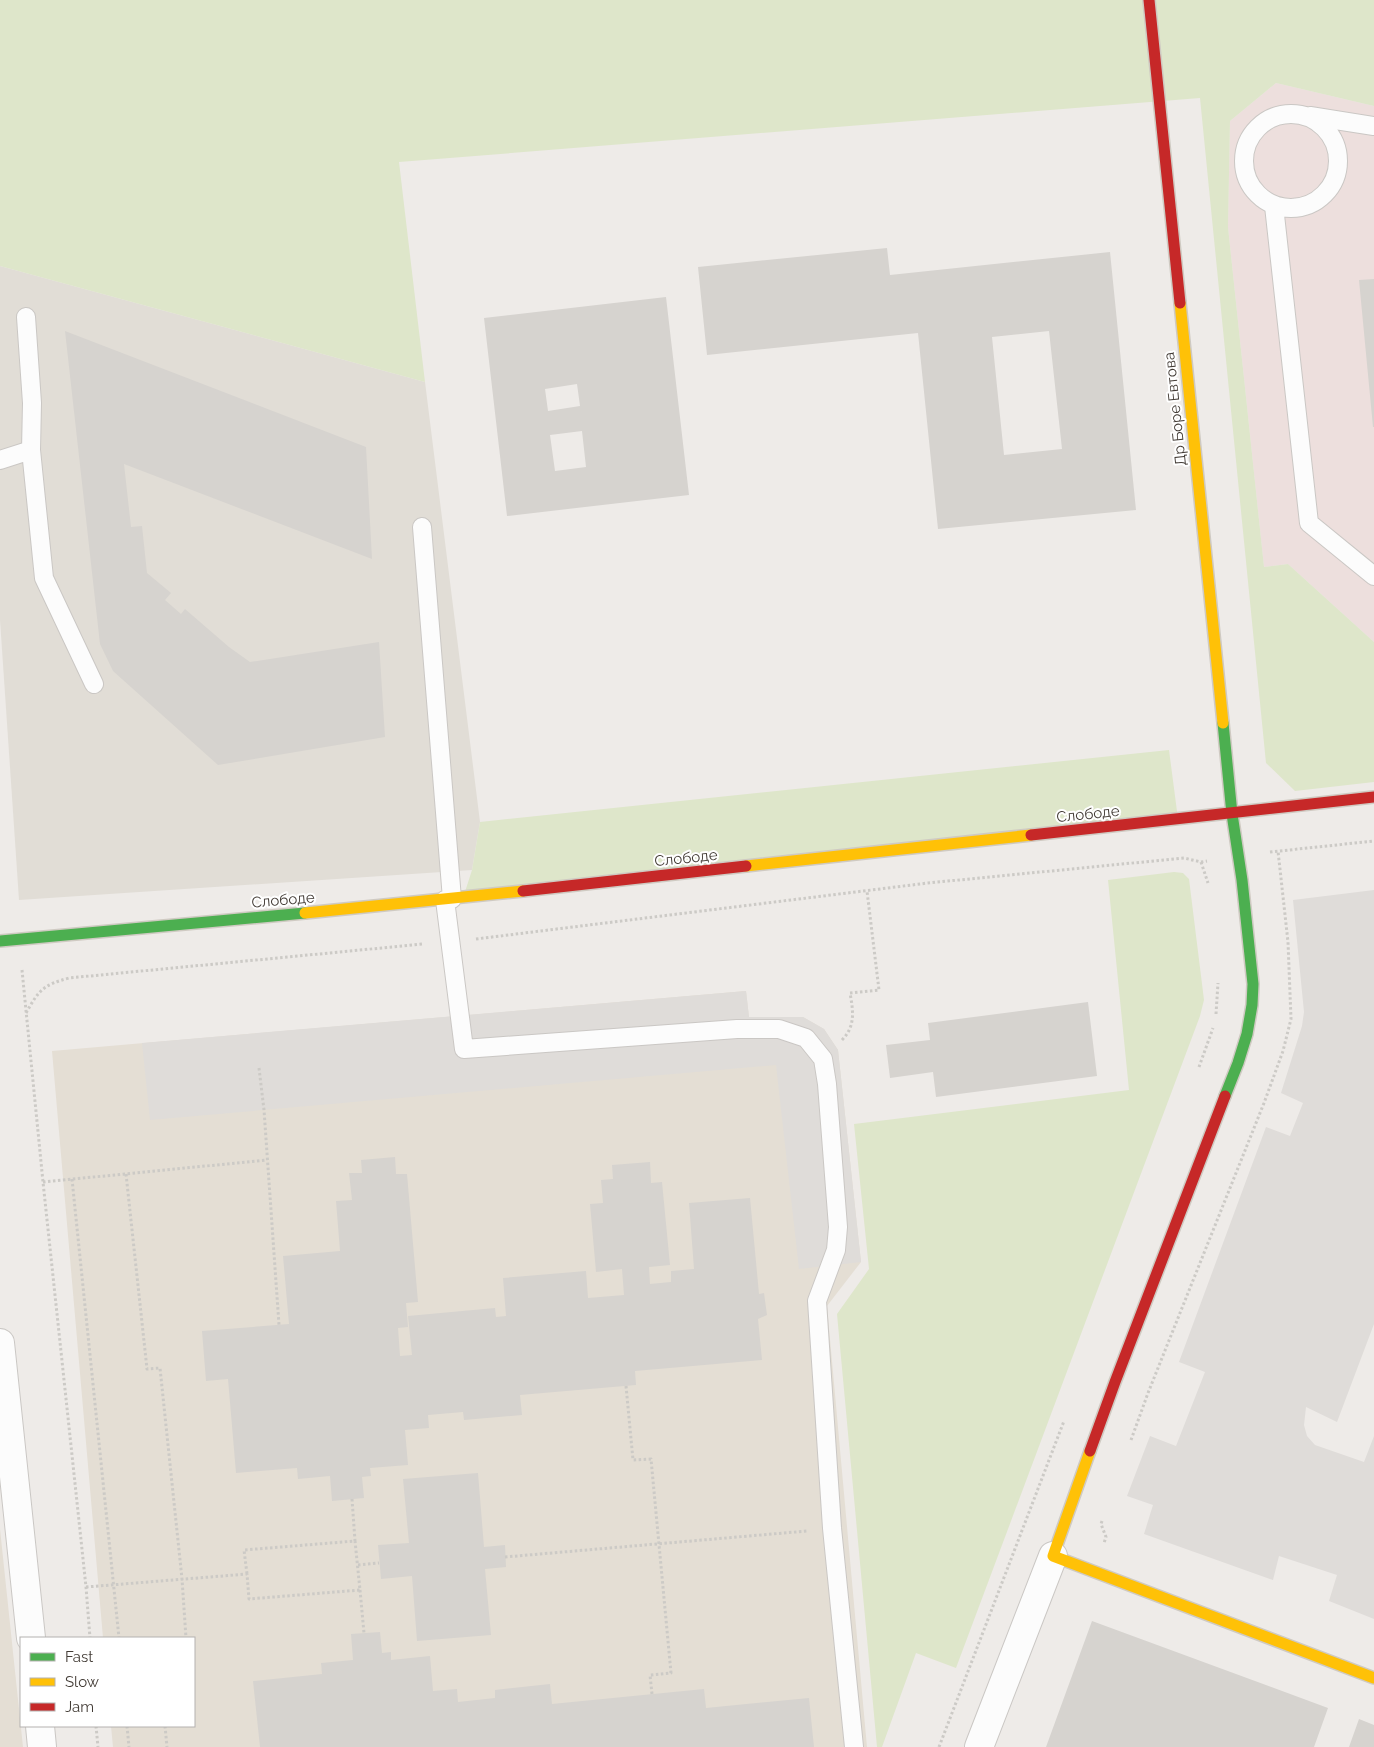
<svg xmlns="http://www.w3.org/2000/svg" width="1374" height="1747" font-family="Raleway,sans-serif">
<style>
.residential{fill:#e1ddd6}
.education{fill:#e4ded4}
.medical{fill:#eddfdd}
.green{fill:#dee6ca}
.parking{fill:#dfdcd9}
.building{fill:#d6d3cf;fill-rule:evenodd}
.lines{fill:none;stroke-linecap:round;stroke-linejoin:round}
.lane-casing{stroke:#cac7c4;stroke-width:20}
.street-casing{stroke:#cac7c4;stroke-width:30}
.fast-casing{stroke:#cfcac2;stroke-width:14}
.slow-casing{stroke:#cfcac2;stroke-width:14}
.jam-casing{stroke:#cfcac2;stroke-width:14}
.path{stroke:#cccac6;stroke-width:3;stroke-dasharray:2.5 2.5;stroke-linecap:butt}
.lane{stroke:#fcfcfc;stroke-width:18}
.street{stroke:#fcfcfc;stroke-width:28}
.fast{stroke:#4caf50;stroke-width:11}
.slow{stroke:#ffc107;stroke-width:11}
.jam{stroke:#c62828;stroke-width:11}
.labels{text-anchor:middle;stroke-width:4;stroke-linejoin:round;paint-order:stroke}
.street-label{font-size:15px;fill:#433c36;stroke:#fff}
</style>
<rect width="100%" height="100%" fill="#eeebe8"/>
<!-- residential -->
<path class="residential" d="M0,266L425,382L480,822L472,870L19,900L0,620Z"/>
<!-- education -->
<path class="education" d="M746,991L749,1017H803L824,1029L838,1050L861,1262L827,1306L867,1747H113L111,1726H194V1638H103L52,1051Z
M0,1529L23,1747H0Z"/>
<!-- medical -->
<path class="medical" d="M1276,83L1374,106V642L1288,564L1264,567L1228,227L1230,121Z"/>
<!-- green -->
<path class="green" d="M0,0H1374V106L1276,83L1230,121L1228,227L1264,567L1288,564L1374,642V782L1295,791L1266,763L1200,98L399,162L425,382L0,266Z
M1169,750L1178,819L463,898L472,870L480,822Z
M1174,872L1183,873L1189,879L1204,1000L1200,1016L956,1668L916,1653L882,1747H877L837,1314L869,1269L854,1124L1129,1090L1108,880Z"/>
<!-- parking -->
<path class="parking" d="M1374,890V1324L1337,1422L1306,1407L1304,1425L1307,1436L1315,1445L1364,1462L1374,1436V1619L1329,1601L1337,1575L1279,1556L1273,1580L1144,1534L1153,1505L1127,1496L1150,1436L1176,1446L1205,1372L1179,1362L1266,1127L1290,1136L1303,1103L1281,1093L1302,1026L1304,1012L1293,900Z
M746,991L749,1017H803L824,1029L838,1050L861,1262L799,1269L776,1065L150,1120L142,1043Z"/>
<!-- building -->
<path class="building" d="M887,248L890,275L1110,252L1136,510L938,529L918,333L707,355L698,267ZM1049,331L1062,449L1004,455L992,337Z
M1374,279V427H1373L1359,280Z
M666,297L689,495L507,516L484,318ZM577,384L580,406L548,411L545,389ZM582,431L586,467L555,471L550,435Z
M65,331L366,447L372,559L124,464L131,527L142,526L147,573L171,593L165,600L181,614L185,609L229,647L250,662L379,642L385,737L218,765L113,671L100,644Z
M1088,1002L1097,1076L936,1097L933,1072L890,1078L886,1045L930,1040L928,1023Z
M395,1157L396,1174H407L418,1302L406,1303L408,1327L398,1328L400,1356L412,1355L408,1316L495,1308L496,1317L506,1316L503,1278L586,1271L588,1298L624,1295L622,1269L596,1272L590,1204L603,1203L601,1180L613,1179L612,1165L650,1162L651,1183L662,1182L670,1265L649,1267L650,1284L671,1282V1271L694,1269L689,1203L750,1198L759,1294L764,1293L767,1315L758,1319L762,1360L635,1371L636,1385L520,1395L522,1415L464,1420L463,1412L428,1415L429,1428L405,1430L408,1465L370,1468L371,1476L362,1477L364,1498L332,1501L330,1476L298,1479L297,1468L236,1473L228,1379L206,1381L202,1331L289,1324L283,1256L340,1251L336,1201L352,1200L349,1173H362L361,1160Z
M478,1473L484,1547L505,1545L506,1567L485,1569L491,1635L417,1641L412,1576L381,1579L378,1545L409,1543L403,1479Z
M1092,1621L1328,1708L1314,1747H1046Z
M380,1632L382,1653L391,1652V1660L430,1656L433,1691L457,1689L458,1702L495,1698V1690L550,1684L552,1704L704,1689L706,1708L809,1698L814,1747H260L253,1681L322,1674L321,1663L353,1660L351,1634Z
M1359,1719L1374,1725V1747H1349Z"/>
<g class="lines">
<!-- lane casing -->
<g class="lane-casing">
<path id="lane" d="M1244 161a47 47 0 1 1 94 0a47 47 0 1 1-94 0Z
M1310,116L1374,126
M1274,206L1309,523L1374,576
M31,450L44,578L94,684
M0,460L31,450L32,403L26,317
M422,527L452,899
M445,900L464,1049L737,1029H779L806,1038L823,1059L827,1084L838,1227L836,1250L817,1301L832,1528L854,1747"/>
</g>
<!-- street casing -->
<g class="street-casing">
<path id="street" d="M0,1343L31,1638
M40,1726L42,1747
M979,1747L1053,1556"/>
</g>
<!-- fast casing -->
<g class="fast-casing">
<path id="fast" d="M1223,723L1232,814L1242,880L1253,984L1252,1005L1247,1034L1238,1063L1225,1096
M0,941L305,913"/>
</g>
<!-- slow casing -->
<g class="slow-casing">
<path id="slow" d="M1180,303L1223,723
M746,866L1031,835
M305,913L523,891
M1090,1451L1053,1556L1374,1678"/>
</g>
<!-- jam casing -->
<g class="jam-casing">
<path id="jam" d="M1149,0L1180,303
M1031,835L1374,797
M523,891L746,866
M1090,1451L1115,1382L1225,1096"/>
</g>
<!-- path -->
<path class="path" d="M1270,852L1374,841
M1201,862L1208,883
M476,939L928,883L1184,858L1201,862L1207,861
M22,970L43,1182L86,1587L90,1638
M26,1013C39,990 43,985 69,978L423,944
M1216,1014L1218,983
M842,1040C856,1026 853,1010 850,993L879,990L867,891
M1199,1067L1213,1028
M259,1068L264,1110L279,1325
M126,1174L147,1369L160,1368L182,1579L186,1638
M72,1179L119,1638
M43,1182L267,1160
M626,1386L633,1460L651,1459L671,1673L650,1675L652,1694
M1131,1440L1148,1393L1264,1103L1283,1051L1291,1019L1288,942L1278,851
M352,1499L355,1541
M1102,1521L1101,1524L1106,1537L1104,1543
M505,1557L807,1531
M358,1565L379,1563
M86,1587L247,1574L249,1599L360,1590L355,1541L244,1550L247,1574
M360,1590L364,1633
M96,1726L98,1747
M127,1726L129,1747
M165,1726L167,1747
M939,1747L1064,1421"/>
<!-- lane -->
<use href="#lane" class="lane"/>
<!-- street -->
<use href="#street" class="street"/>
<!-- fast -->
<use href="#fast" class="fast"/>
<!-- slow -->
<use href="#slow" class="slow"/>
<!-- jam -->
<use href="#jam" class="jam"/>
</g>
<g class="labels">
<!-- street labels -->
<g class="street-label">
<text transform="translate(1175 409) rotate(-96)" y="5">Др Боре Евтова</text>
<text transform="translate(1088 814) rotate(-6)" y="5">Слободе</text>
<text transform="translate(686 858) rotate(-6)" y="5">Слободе</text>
<text transform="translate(283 900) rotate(-5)" y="5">Слободе</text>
</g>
</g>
<!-- legend -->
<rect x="20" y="1637" width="175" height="90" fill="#ffffff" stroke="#b4b1af"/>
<rect x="30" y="1653" width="25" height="8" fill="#4caf50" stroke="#b4b1af"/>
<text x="65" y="1662" font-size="15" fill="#433c36">Fast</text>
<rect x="30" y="1678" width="25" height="8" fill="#ffc107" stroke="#b4b1af"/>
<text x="65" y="1687" font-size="15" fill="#433c36">Slow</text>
<rect x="30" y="1703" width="25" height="8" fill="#c62828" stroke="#b4b1af"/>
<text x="65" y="1712" font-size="15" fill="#433c36">Jam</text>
</svg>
